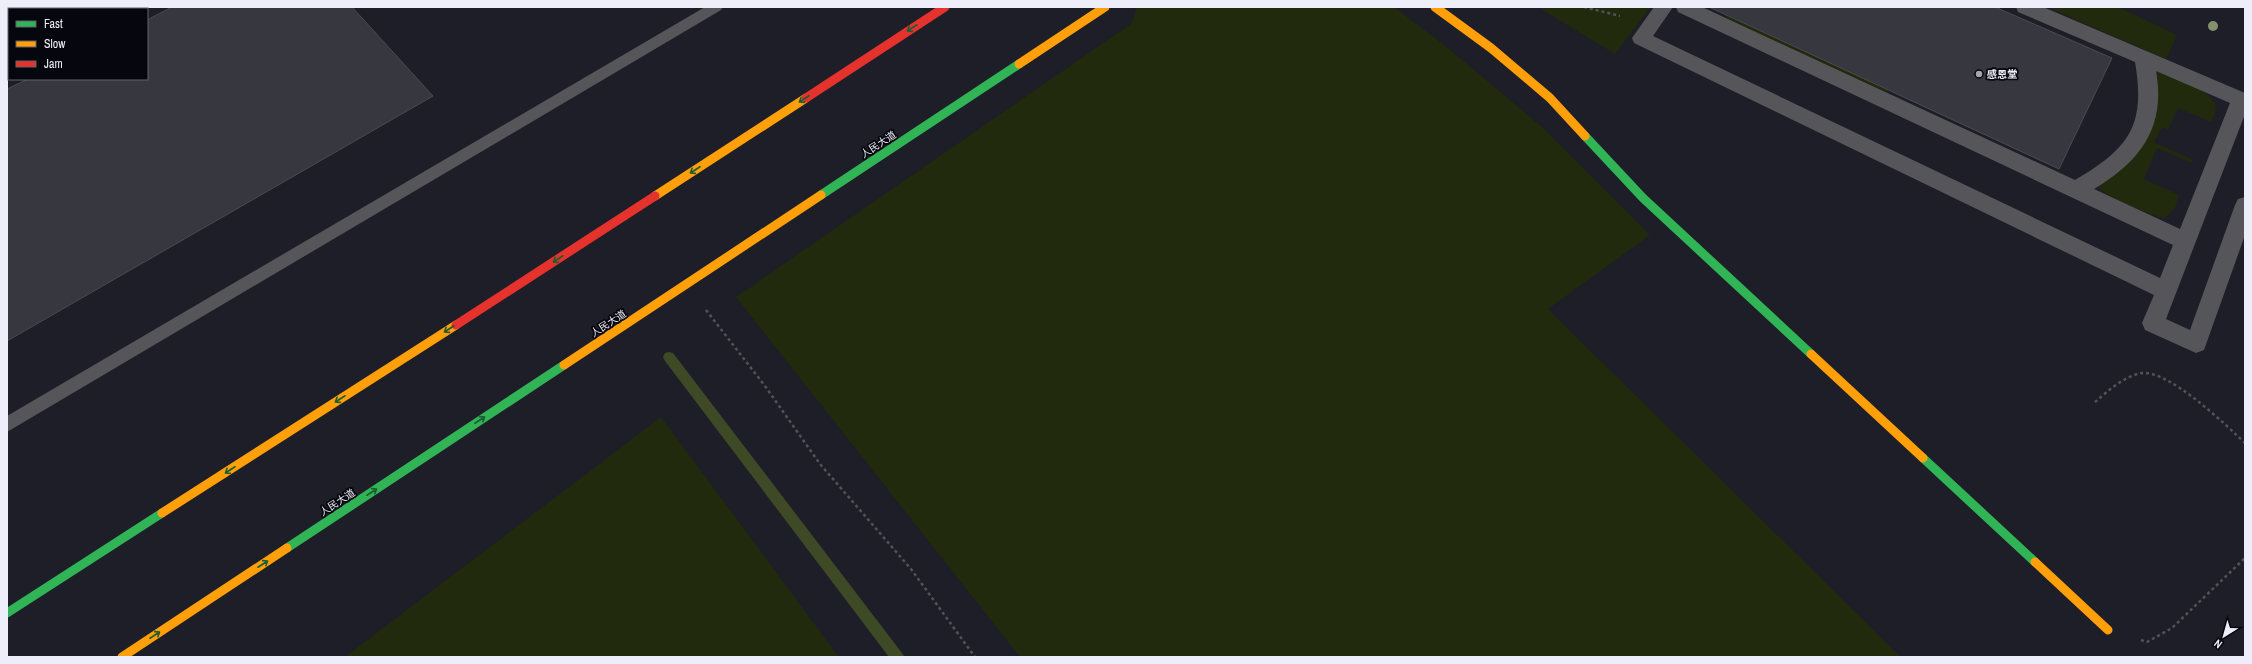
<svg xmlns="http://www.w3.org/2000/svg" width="2252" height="664" font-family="'Archivo Narrow','Noto Sans SC',sans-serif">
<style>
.green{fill:#212a0c}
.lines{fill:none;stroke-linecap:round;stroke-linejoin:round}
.stream{fill:#3e4a26;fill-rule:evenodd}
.building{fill:#36373f;stroke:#4a4a54}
.path{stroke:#525257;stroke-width:2.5;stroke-dasharray:3 3;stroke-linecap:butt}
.lane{fill:#56565a;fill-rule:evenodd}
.street{fill:#56565a;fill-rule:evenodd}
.fast{stroke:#30b455;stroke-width:9}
.slow{stroke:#ff9f0a;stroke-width:9}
.jam{stroke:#e5322d;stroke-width:9}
.tree{fill:#83906e}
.oneway{stroke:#1b5e32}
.poi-dot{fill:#a5a5b0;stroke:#06070e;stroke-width:1.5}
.labels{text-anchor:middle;stroke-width:3.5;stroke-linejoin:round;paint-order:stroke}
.poi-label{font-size:10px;font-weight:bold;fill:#edeefa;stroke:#06070e;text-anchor:start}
.street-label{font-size:10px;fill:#edeefa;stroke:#06070e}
</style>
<rect width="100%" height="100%" fill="#1e1e28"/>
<!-- green -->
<path class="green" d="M1137,7H1394L1443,44L1542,127L1650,235L1548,309L1901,657H1020L736,297L1132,23Z
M1538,7H1651L1615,54Z
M2047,7H2118L2177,35L2166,59Z
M1723,13L1731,17L1888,90L1886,94L1728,20Z
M2153,68C2167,75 2211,90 2215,104C2217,111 2214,116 2211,122L2178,108L2168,130L2162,127L2154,142L2193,160L2192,163L2157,148L2144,179L2179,195L2175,208L2165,218C2150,216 2111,199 2100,189C2098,187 2097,184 2096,181L2120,166Z
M661,417L839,657H345Z"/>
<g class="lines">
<!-- stream -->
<path class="stream" d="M669,352L673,353L905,657H889L665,361L663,357L665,353Z"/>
</g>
<!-- building -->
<path class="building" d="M172,7H352L433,96L7,341V89L28,79H147V20Z
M1709,7H1995L2112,58L2059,169Z"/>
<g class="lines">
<!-- path -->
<path class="path" d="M1584,7L1620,16
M706,310L765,386L820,464L911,569L975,657
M2095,402C2108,391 2124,376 2142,373C2169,370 2226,425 2245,443
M2141,640L2147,642L2172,628L2245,558"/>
<!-- lane -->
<path class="lane" d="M32,7H49L48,9H31Z
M705,7H723L721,10L7,432V416Z
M9,18V28L7,29V19Z"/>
<!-- street -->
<path class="street" d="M1654,7H1673L1653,36L2160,278L2173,245L1678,12L1676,7H1702L2075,180C2129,148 2146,126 2135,62L2018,12L2016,7H2043L2245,93V114L2166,319L2190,330L2235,205L2238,199L2245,197V235L2204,350L2196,353L2145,330L2142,323L2154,295L1634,43L1632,38ZM2156,71L2230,103L2180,229L2094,189C2141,161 2166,127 2156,71Z"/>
<!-- fast -->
<path class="fast" d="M1585,136L1643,198L1811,354
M821,195L1019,64
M1923,458L2035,562
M287,548L564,365
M7,613L162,513"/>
<!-- slow -->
<path class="slow" d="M1435,7L1491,48L1550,98L1585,136
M1019,64L1105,7
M655,196L806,98
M1811,354L1923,458
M564,365L821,195
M162,513L456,325
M2035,562L2108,630
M122,657L287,548"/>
<!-- jam -->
<path class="jam" d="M806,98L945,7
M456,325L655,196"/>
</g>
<!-- trees -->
<circle class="tree" cx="2213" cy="26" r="5"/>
<!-- one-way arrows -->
<defs><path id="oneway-shaft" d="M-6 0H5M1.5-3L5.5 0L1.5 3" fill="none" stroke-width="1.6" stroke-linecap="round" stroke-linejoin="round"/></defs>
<g class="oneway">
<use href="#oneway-shaft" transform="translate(912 28) rotate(147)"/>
<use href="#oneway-shaft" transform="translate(804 99) rotate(147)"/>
<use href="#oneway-shaft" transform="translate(695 170) rotate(147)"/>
<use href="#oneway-shaft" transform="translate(558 259) rotate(147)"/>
<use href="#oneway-shaft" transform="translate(449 329) rotate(147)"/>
<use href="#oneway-shaft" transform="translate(340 399) rotate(147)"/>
<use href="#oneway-shaft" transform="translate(480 420) rotate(-33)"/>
<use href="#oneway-shaft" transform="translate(230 470) rotate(147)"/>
<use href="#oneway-shaft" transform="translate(372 492) rotate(-33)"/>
<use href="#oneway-shaft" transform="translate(263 564) rotate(-33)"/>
<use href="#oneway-shaft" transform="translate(155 635) rotate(-33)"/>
</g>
<!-- markers -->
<circle class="poi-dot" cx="1979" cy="74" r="4"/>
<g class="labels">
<!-- poi labels -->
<g class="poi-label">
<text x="1987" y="78">感恩堂</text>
</g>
<!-- street labels -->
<g class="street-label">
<text transform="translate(878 144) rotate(-33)" y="4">人民大道</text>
<text transform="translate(608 323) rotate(-33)" y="4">人民大道</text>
<text transform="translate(337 502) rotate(-33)" y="4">人民大道</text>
</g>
</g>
<!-- border -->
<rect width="2252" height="664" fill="none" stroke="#edeefa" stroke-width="16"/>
<!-- legend -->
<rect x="8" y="8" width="140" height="72" fill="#06070e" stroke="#62636c"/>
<rect x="16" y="21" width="20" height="6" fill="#30b455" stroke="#62636c"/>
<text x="44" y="28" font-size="12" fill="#edeefa">Fast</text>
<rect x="16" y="41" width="20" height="6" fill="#ff9f0a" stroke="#62636c"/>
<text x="44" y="48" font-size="12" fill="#edeefa">Slow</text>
<rect x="16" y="61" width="20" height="6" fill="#e5322d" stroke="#62636c"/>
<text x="44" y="68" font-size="12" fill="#edeefa">Jam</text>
<!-- north arrow -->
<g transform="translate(2224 636) rotate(217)" stroke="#06070e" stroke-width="3" paint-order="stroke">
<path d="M0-3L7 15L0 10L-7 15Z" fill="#edeefa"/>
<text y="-6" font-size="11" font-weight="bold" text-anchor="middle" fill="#edeefa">N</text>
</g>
</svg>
